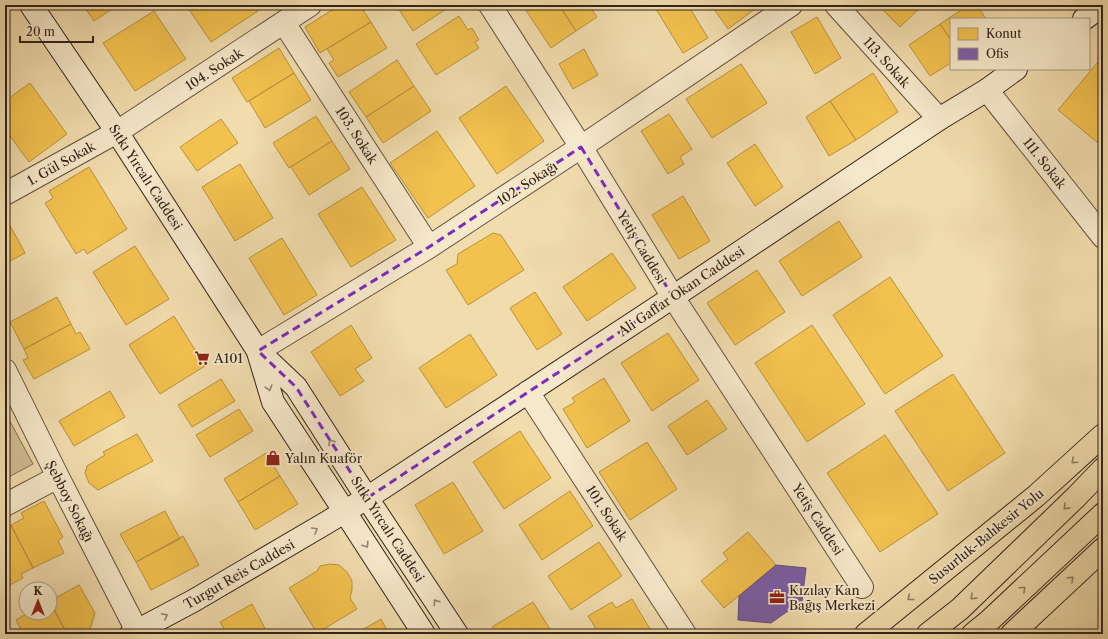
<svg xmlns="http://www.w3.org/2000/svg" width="1108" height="639" font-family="'Libre Caslon Text',serif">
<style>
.green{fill:#d1bc94;stroke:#826f57}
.homes{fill:#f2c14e;stroke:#b8913e}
.offices{fill:#7b5ea7;stroke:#654c7d}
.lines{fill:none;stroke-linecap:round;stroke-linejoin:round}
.street-casing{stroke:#62503f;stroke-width:24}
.secondary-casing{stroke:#32221a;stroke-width:24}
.highway-casing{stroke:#32221a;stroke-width:24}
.street{stroke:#f6e8ca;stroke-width:22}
.secondary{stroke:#f6e8ca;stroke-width:22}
.highway{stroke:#f1dcad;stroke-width:22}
.oneway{stroke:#948572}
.oneway2{stroke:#927f64}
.marked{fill:none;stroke:#7b2cbf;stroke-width:3;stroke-dasharray:8 5;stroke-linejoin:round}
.labels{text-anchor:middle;stroke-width:4;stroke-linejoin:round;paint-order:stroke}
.street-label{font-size:13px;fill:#32221a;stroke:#f6e8ca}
.poi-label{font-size:13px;fill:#32221a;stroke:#f6e8ca;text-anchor:start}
</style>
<rect width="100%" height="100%" fill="#f1dcad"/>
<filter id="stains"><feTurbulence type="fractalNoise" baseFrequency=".005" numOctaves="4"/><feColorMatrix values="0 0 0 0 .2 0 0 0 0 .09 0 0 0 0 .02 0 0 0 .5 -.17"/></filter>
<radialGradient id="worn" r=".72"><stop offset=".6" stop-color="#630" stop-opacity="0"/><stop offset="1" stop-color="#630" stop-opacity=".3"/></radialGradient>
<!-- green -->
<path class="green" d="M5,412L33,464L5,479Z"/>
<!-- homes -->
<path class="homes" d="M83,5H118L94,21Z
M186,5H254L258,11L211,42Z
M340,5H360L371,22L320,53L305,27Z
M396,5H452L413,31Z
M530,5H559L576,31L551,48L525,9Z
M559,5H589L597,17L576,31Z
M656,5H688L708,38L683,53L654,6Z
M711,5H753L755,9L728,29Z
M878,5H923L900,27Z
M969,5H977L986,19H951V40L940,24Z
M154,11L186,59L135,91L103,43Z
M459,16L468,30L472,28L479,40L475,42L479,48L436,75L416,44Z
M817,17L841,58L815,74L791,32Z
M371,22L387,48L338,77L329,63L334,60L327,49Z
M940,24L951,40V63L930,76L909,45Z
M279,48L294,73L247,102L232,78Z
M584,49L598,75L573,89L559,64Z
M1103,56V147L1058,110Z
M397,60L414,86L366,117L349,92Z
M741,64L767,103L712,138L686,99Z
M294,73L311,100L265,128L249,101Z
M873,73L898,112L856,140L830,101Z
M30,83L67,134L29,162L5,129V101Z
M414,86L431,111L383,143L366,117Z
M506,86L544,141L497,174L459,118Z
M830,101L856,140L829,156L806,117Z
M669,114L692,149L680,157L684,164L668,174L641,131Z
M316,116L332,141L289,168L273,143Z
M221,119L238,143L197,171L180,147Z
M437,131L475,186L428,218L390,163Z
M332,141L350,169L309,195L291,167Z
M755,144L783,187L755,206L727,163Z
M240,164L273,218L235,241L202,187Z
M89,167L127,229L87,254L84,249L76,254L45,203L53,198L49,191Z
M362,187L396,240L351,267L318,214Z
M683,196L710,241L679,259L652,215Z
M6,218L25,253L5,264V219Z
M839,221L862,257L802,296L779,261Z
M493,233L501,235L524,270L468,305L446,270L457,264L458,254Z
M282,238L317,295L284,315L249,258Z
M135,246L169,299L126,325L93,272Z
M612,253L636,288L587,321L563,287Z
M757,270L785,312L735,345L707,303Z
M890,277L943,356L885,394L833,315Z
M535,292L562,334L537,350L510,308Z
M57,297L71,324L24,349L10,322Z
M174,316L205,366L160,394L129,345Z
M71,324L76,334L80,332L90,349L34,379L23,360L28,358L24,349Z
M351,325L372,358L355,369L364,381L340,396L311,352Z
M812,325L865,404L807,442L755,363Z
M668,333L699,380L652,411L621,363Z
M470,334L497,375L446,408L419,368Z
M953,374L1005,453L948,491L895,411Z
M604,378L630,421L587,448L563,409L575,402L572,398Z
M221,379L235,401L192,427L178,405Z
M110,391L125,417L74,446L59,421Z
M707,400L727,429L687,455L668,426Z
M239,409L253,431L210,457L196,435Z
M520,431L551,478L504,509L473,462Z
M137,434L153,461L98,490L89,483L85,473L87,466L105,455L103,452Z
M885,435L938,514L880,552L827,473Z
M647,442L677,489L630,520L599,472Z
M266,453L280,476L238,502L224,479Z
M280,476L298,504L255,530L238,502Z
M453,482L483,531L444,554L415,505Z
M570,491L593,526L542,560L519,525Z
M44,501L63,537L58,541L64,553L33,568L11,525L24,518L21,513Z
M165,511L180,539L136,562L120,534Z
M11,525L33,568L21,574L23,578L6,587L5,584V529Z
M748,532L776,565L724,608L701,581L728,559L723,553Z
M183,536L199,565L151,590L136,562Z
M599,542L622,576L571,610L548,576Z
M330,564L339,565L347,572L352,581V590L350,598L357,609L317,633L289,588L317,571L320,566Z
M79,585L95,613L90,629L81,634H67L50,601Z
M632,599L653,634H599L588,616L612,602L616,608Z
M50,602L67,634H23L16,620L28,613H50Z
M533,602L553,634H496L492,627Z
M252,604L268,634H227L220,622Z
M381,619L389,634H355Z"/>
<!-- offices -->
<path class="offices" d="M776,565L806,568L802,601L771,623L738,620L739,596Z"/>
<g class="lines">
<!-- street casing -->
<g class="street-casing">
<path id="street" d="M490,5L581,147L673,297L862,587
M836,5L939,119
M284,23L429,247
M987,90L1103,237
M5,194L117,132L310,5
M258,351L429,247L581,147L791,5
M5,370L58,477L137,631
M528,392L685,634
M5,505L58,477"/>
</g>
<!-- secondary casing -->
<g class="secondary-casing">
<path id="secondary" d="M31,5L117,132L258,351L296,387L367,498L457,634
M1084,19L1103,5
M258,352L273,402L345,512L424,634
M131,634L193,601L326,523L367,498L673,297L939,119L987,90L1016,69"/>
</g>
<!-- highway casing -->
<g class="highway-casing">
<path id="highway" d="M866,634L1036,496L1103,435
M928,634L960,609L1076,497L1103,469
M973,634L989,621L1103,514
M1012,634L1103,549"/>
</g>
<!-- street -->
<use href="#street" class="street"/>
<!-- secondary -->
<use href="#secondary" class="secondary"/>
<!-- highway -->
<use href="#highway" class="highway"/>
</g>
<!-- one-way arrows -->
<defs><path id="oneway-chevron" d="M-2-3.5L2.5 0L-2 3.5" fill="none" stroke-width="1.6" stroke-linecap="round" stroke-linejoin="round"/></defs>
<g class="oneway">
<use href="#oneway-chevron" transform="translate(269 388) rotate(74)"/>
<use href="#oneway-chevron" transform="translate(331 442) rotate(-122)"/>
<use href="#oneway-chevron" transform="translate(315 530) rotate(-30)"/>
<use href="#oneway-chevron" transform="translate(366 545) rotate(57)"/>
<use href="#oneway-chevron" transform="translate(436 602) rotate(-124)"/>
<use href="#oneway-chevron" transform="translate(165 616) rotate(-28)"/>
</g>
<g class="oneway2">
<use href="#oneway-chevron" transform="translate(1074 461) rotate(138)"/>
<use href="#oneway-chevron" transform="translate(1066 507) rotate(136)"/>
<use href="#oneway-chevron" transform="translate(1071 579) rotate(-43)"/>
<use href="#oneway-chevron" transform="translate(1023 589) rotate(-43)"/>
<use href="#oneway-chevron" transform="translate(973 597) rotate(136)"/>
<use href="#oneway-chevron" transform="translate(910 598) rotate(141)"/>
</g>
<!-- marked area -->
<path class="marked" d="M581,147L673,297L367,498L296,387L258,351L429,247Z"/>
<!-- icons -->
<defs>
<g id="supermarket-bare" transform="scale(1.2)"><path d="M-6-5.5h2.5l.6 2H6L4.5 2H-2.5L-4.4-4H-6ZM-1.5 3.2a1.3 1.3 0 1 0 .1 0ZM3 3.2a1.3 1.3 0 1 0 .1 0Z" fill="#8f2418" stroke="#f6e8ca" stroke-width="2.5" paint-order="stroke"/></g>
<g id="shop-bare" transform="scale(1.2)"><path d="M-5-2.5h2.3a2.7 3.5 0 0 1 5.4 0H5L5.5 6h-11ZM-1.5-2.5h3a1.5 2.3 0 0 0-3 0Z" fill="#8f2418" stroke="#f6e8ca" stroke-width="2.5" paint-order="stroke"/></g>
<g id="office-bare" transform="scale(1.2)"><path d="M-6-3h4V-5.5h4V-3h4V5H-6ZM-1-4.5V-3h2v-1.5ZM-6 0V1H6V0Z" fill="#8f2418" stroke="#f6e8ca" stroke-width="2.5" paint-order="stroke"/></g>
</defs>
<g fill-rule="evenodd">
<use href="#supermarket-bare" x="202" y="358"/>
<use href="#shop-bare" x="273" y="458"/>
<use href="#office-bare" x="777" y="597"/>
</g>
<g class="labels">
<!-- street labels -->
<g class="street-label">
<text transform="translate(887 62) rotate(48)" y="5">113. Sokak</text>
<text transform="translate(214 69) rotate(-33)" y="5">104. Sokak</text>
<text transform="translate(357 135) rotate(57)" y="5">103. Sokak</text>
<text transform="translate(61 163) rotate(-29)" y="5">1. Gül Sokak</text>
<text transform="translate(1045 163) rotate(52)" y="5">111. Sokak</text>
<text transform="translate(146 177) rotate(57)" y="5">Sıtkı Yırcalı Caddesi</text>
<text transform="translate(527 183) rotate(-33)" y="5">102. Sokağı</text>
<text transform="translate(642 247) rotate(59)" y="5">Yetiş Caddesi</text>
<text transform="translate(681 291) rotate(-34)" y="5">Ali Gaffar Okan Caddesi</text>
<text transform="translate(70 501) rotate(63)" y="5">Şebboy Sokağı</text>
<text transform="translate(607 513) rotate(57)" y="5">101. Sokak</text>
<text transform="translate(818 519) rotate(57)" y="5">Yetiş Caddesi</text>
<text transform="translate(388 529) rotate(57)" y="5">Sıtkı Yırcalı Caddesi</text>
<text transform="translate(986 536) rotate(-39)" y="5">Susurluk-Balıkesir Yolu</text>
<text transform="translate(239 574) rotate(-30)" y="5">Turgut Reis Caddesi</text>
</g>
<!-- poi labels -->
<g class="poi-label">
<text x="214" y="363">A101</text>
<text x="285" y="463">Yalın Kuaför</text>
<text x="789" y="595">Kızılay Kan<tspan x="789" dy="15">Bağış Merkezi</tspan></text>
</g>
</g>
<!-- margin -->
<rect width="1108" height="639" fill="none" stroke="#f1dcad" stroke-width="20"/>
<rect x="6" y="6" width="1096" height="627" fill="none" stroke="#32221a" stroke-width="2"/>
<rect x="10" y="10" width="1088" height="619" fill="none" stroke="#32221a"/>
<!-- legend -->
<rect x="950" y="18" width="140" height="52" fill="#f6e8ca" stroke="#a89984"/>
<rect x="958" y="28" width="20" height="12" fill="#f2c14e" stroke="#a89984"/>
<text x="986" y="38" font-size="12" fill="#32221a">Konut</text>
<rect x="958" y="48" width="20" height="12" fill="#7b5ea7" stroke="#a89984"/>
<text x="986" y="58" font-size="12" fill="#32221a">Ofis</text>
<!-- north arrow -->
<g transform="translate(38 601)"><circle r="19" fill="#f6e8ca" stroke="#a89984"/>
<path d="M0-3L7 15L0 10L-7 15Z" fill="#8f2418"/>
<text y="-6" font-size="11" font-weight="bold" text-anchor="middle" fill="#32221a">K</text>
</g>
<!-- scale -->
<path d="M20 36v6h73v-6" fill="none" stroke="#32221a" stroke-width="2"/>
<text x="26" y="36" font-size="12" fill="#32221a" stroke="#f6e8ca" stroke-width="3" paint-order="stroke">20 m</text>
<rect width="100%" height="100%" filter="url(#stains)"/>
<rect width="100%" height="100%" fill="url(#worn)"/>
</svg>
